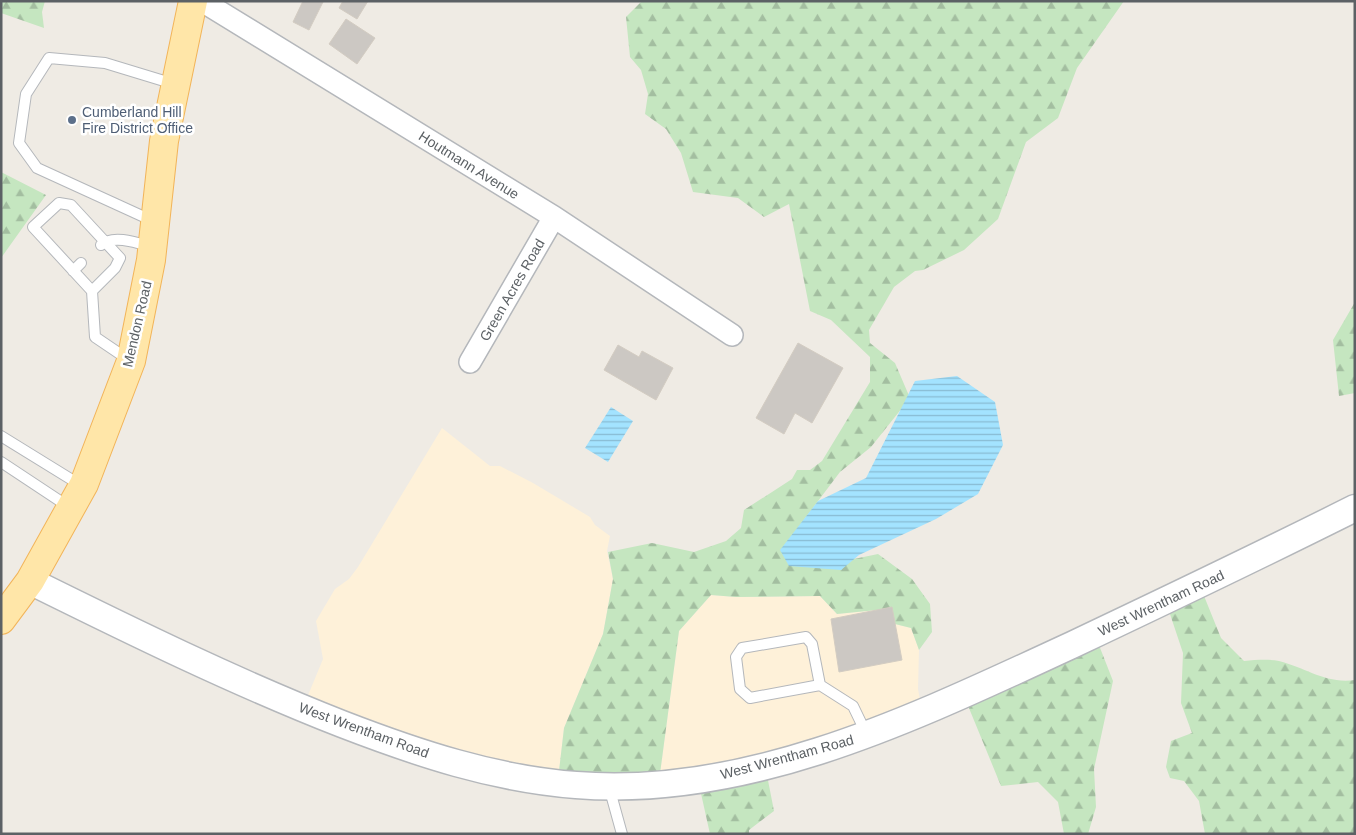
<svg xmlns="http://www.w3.org/2000/svg" width="1356" height="835" font-family="Helvetica,sans-serif">
<style>
.commercial{fill:#fef1d9}
.forest{fill:url(#forest-firs)}
.water{fill:url(#water-rules)}
.building{fill:#ccc8c3;stroke:#d3ccc2}
.lines{fill:none;stroke-linecap:round;stroke-linejoin:round}
.service-casing{stroke:#b4b7bb;stroke-width:12}
.minor-casing{stroke:#b4b7bb;stroke-width:24}
.tertiary-casing{stroke:#b4b7bb;stroke-width:29}
.primary-casing{stroke:#f2b459;stroke-width:30}
.service{stroke:#fff;stroke-width:10}
.minor{stroke:#fff;stroke-width:21}
.tertiary{stroke:#fff;stroke-width:26}
.primary{stroke:#ffe6a8;stroke-width:28}
.service-dot{fill:#5c6f8a;stroke:#fff;stroke-width:2}
.labels{text-anchor:middle;stroke-width:5;stroke-linejoin:round;paint-order:stroke}
.service-label{font-size:14px;fill:#4e5e75;stroke:#fff;text-anchor:start}
.street-label{font-size:14px;fill:#5c6165;stroke:#fff}
</style>
<defs>
<pattern id="forest-firs" width="22" height="20" patternUnits="userSpaceOnUse" patternTransform="scale(1.25)"><rect width="22" height="20" fill="#c5e6c0"/><path d="M5 1l3.5 6h-7zM16 11l3.5 6h-7z" fill="#a3bea0"/></pattern>
<pattern id="water-rules" width="6" height="5" patternUnits="userSpaceOnUse" patternTransform="scale(1.25)"><rect width="6" height="5" fill="#a3e3ff"/><path d="M0 2.5h6" fill="none" stroke="#88bbd2"/></pattern>
</defs>
<rect width="100%" height="100%" fill="#efebe4"/>
<!-- commercial -->
<path class="commercial" d="M442,428L490,466H500L533,483L590,517L595,525L610,536L607,551L613,579L603,634L564,728L559,771L550,779L304,705L323,659L316,621L335,589L349,579L358,567Z
M711,595L736,597L820,596L837,614L887,609L895,624L911,628L919,650L918,689L922,710L915,714L659,781L679,631Z"/>
<!-- forest -->
<path class="forest" d="M1,1H45L42,12L44,28L1,13Z
M642,1H1124L1077,68L1058,118L1026,142L998,219L964,250L923,270L915,271L894,287L869,330L870,343L895,363L910,398L871,447L840,472L803,521L825,565L878,554L912,579L930,604L932,632L919,650L911,628L895,624L887,609L837,614L820,596L736,597L711,595L679,631L659,781L559,771L564,728L603,634L613,579L608,552L652,543L694,552L726,541L741,528L744,510L792,479L797,470H810L822,461L870,382V357L831,320L810,311L789,204L764,217L738,198L693,192L681,153L666,129L645,114L648,94L641,70L630,57L626,17Z
M1,172L46,195L1,258Z
M1355,302V393L1339,396L1333,340Z
M1200,586L1221,638L1244,661C1256,660 1268,659 1279,661C1307,668 1325,684 1355,680V834H1205L1199,801L1184,781L1170,778L1166,767L1171,741L1192,733L1181,703L1183,653L1166,602Z
M1095,635L1113,681L1094,769L1096,807L1088,834H1064L1058,802L1038,782L1001,786L964,696Z
M765,765L774,811L749,830V834H710L698,780Z"/>
<!-- water -->
<path class="water" d="M957,376L995,402L1003,445L978,494L936,519L859,555L841,570L789,566L780,550L818,501L866,478L915,381Z
M611,407L633,421L608,462L585,448Z"/>
<!-- building -->
<path class="building" d="M303,1L323,2L309,30L293,22Z
M343,1H368L357,19L339,8Z
M346,19L375,38L357,64L329,44Z
M798,343L843,368L812,423L795,413L784,434L756,418Z
M618,345L639,357L642,351L673,368L656,400L604,370Z
M892,607L902,660L839,672L831,619Z"/>
<g class="lines">
<!-- service casing -->
<g class="service-casing">
<path id="service" d="M59,203L71,205L120,258L115,268L92,291L33,227Z
M153,221L37,168L19,143L26,94L49,58L105,63L174,84
M101,245C113,234 138,243 152,247
M73,271L81,263
M92,291L95,337L129,360
M1,436L82,486
M1,462L69,507
M820,685L812,644L806,637L742,648L736,657L740,689L750,698L820,685L853,706L866,733
M609,787L622,834"/>
</g>
<!-- minor casing -->
<g class="minor-casing">
<path id="minor" d="M202,1L554,217L732,335
M470,362L554,217"/>
</g>
<!-- tertiary casing -->
<g class="tertiary-casing">
<path id="tertiary" d="M30,581C133,632 235,682 342,724C417,753 495,779 576,785C750,799 918,716 1072,645C1167,600 1261,555 1355,508"/>
</g>
<!-- primary casing -->
<g class="primary-casing">
<path id="primary" d="M1,620L30,581L84,484L131,361L151,260L164,141L193,1"/>
</g>
<!-- service -->
<use href="#service" class="service"/>
<!-- minor -->
<use href="#minor" class="minor"/>
<!-- tertiary -->
<use href="#tertiary" class="tertiary"/>
<!-- primary -->
<use href="#primary" class="primary"/>
</g>
<!-- markers -->
<circle class="service-dot" cx="72" cy="120" r="5"/>
<g class="labels">
<!-- service labels -->
<g class="service-label">
<text x="82" y="117">Cumberland Hill<tspan x="82" dy="16">Fire District Office</tspan></text>
</g>
<!-- street labels -->
<g class="street-label">
<text transform="translate(469 165) rotate(32)" y="5">Houtmann Avenue</text>
<text transform="translate(512 290) rotate(-60)" y="5">Green Acres Road</text>
<text transform="translate(137 324) rotate(-77)" y="5">Mendon Road</text>
<text transform="translate(1161 603) rotate(-25)" y="5">West Wrentham Road</text>
<text transform="translate(364 730) rotate(20)" y="5">West Wrentham Road</text>
<text transform="translate(787 757) rotate(-15)" y="5">West Wrentham Road</text>
</g>
</g>
<!-- border -->
<rect width="1356" height="835" fill="none" stroke="#5c6165" stroke-width="5"/>
</svg>
